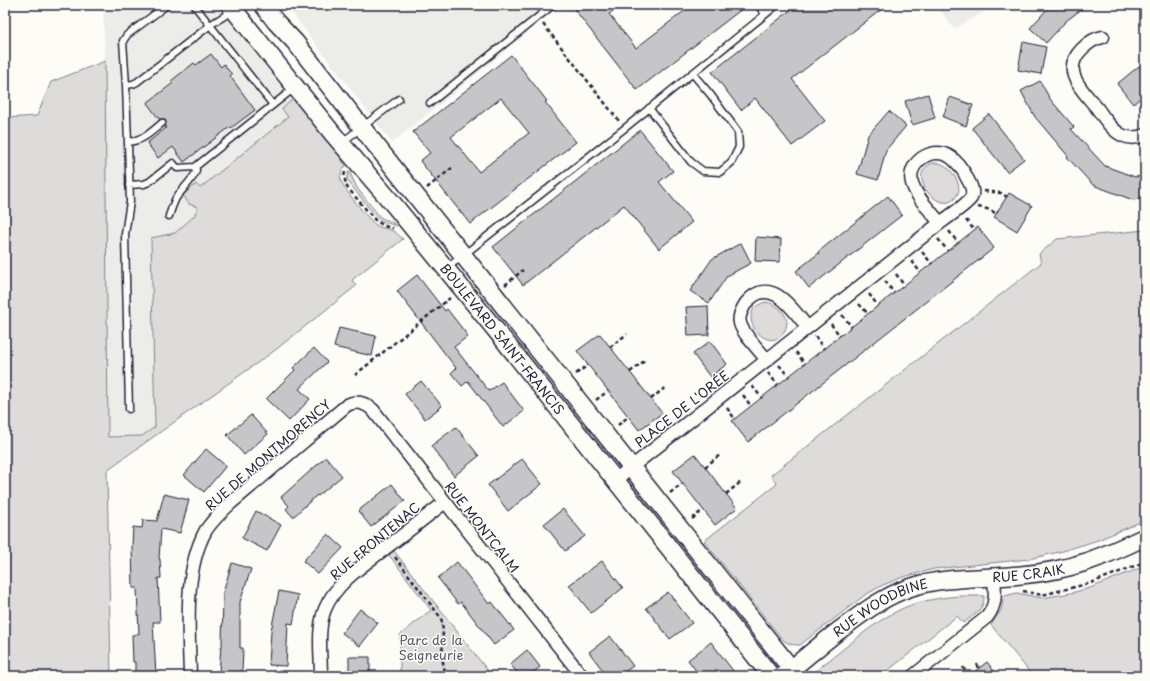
<svg xmlns="http://www.w3.org/2000/svg" width="1150" height="681" font-family="'Playpen Sans',sans-serif">
<style>
.built{fill:#ecece9}
.green{fill:#dddcdb;stroke:#807f8b}
.building{fill:#c6c6c8;stroke:#22223b;fill-rule:evenodd}
.lines{fill:none;stroke-linecap:round;stroke-linejoin:round}
.lane-casing{stroke:#22223b;stroke-width:9}
.street-casing{stroke:#22223b;stroke-width:15}
.secondary-casing{stroke:#22223b;stroke-width:20}
.path{stroke:#22223b;stroke-width:2.5;stroke-dasharray:4 3;stroke-linecap:butt}
.lane{stroke:#fdfcf7;stroke-width:6}
.street{stroke:#fdfcf7;stroke-width:12}
.secondary{stroke:#fdfcf7;stroke-width:17}
.labels{text-anchor:middle;stroke-width:3;stroke-linejoin:round;paint-order:stroke}
.street-label{font-size:13px;fill:#22223b;stroke:#fdfcf7}
.park-label{font-size:13px;fill:#5a5a6b;stroke:#fdfcf7}
</style>
<rect width="100%" height="100%" fill="#fdfcf7"/>
<filter id="ink" filterUnits="userSpaceOnUse"><feTurbulence type="fractalNoise" baseFrequency=".025" numOctaves="2"/><feDisplacementMap in="SourceGraphic" scale="8" xChannelSelector="R" yChannelSelector="G"/><feConvolveMatrix kernelMatrix="1 2 1 2 8 2 1 2 1" color-interpolation-filters="sRGB"/></filter>
<g filter="url(#ink)">
<!-- built -->
<path class="built" d="M103,5H223L303,107L198,207L194,215L175,233L152,238L155,427L142,436L107,437L105,61Z
M286,5H561L392,143Z
M936,5H997L954,29Z"/>
<!-- green -->
<path class="green" d="M105,61L108,437L142,436L155,427L151,238L175,233L194,216L198,207L189,204L183,195L196,184L200,188L288,117L282,109L295,97L342,156L340,158L346,166C342,169 340,175 341,180C342,187 369,220 376,225C380,228 386,228 391,230C396,232 399,236 403,239L352,280L356,286L274,351L107,470L111,676H5V118L37,116L51,82Z
M933,163C938,163 942,163 945,166C953,171 963,186 957,195C943,220 902,174 933,163Z
M349,171L357,188L380,217C386,221 392,220 397,226L381,221L376,217L347,180V177Z
M1145,230V520L1098,540L1063,551L1029,559L934,569L903,577L883,585L865,595L800,645C792,645 788,644 782,639L704,541L777,484L771,475L1041,263L1039,254L1057,239Z
M766,302C778,304 792,317 785,330C770,360 729,311 766,302Z
M394,551L492,676H400V635L431,610L389,555Z
M1145,566V676H1033L991,625L1001,610L1004,596L1017,593L1042,598L1071,593L1090,588Z
M960,596H984C985,609 973,616 963,623L957,616L881,676H815L817,670L824,664C854,642 881,614 917,603C931,599 946,597 960,596Z"/>
<!-- building -->
<path class="building" d="M571,5H620L609,14L636,48L692,5H747L637,90Z
M797,5H887L792,79L825,121L792,146L755,98L741,110L712,72Z
M1051,5H1087L1066,21L1046,43L1030,28Z
M1023,42L1046,47L1041,74L1018,70Z
M211,54L221,67L224,64L228,70L232,74L230,76L255,110L231,128L230,127L184,162L173,147L158,158L147,143L166,128L165,126L166,122L164,119H159L147,103L173,83L171,81L194,63L196,65Z
M511,55L547,101L545,102L576,142L470,224L420,161L430,153L413,132ZM501,98L529,133L479,172L451,137Z
M1139,66L1145,73V94L1133,104L1117,84Z
M1040,81L1050,99L1074,127L1071,129L1105,166L1135,177L1145,176V198L1133,200L1093,185L1067,157L1068,156L1035,117L1021,91Z
M928,94L935,118L912,125L905,101Z
M950,97L973,105L966,126L943,117Z
M889,111L906,126L886,150L878,180L857,174L868,135Z
M989,114L1024,159L1007,172L972,128Z
M640,130L673,171L659,182L692,222L659,249L624,205L523,285L493,247Z
M1009,193L1032,206L1017,231L994,217Z
M888,196L902,215L809,288L796,271L819,253L818,252Z
M978,227L994,248L748,442L732,421Z
M756,237L781,239L780,262L755,261Z
M741,243L751,263L727,276L709,303L690,291L712,259Z
M417,275L445,311L447,309L468,336L454,347L489,391L502,382L524,411L503,427L468,381L462,386L451,373L456,368L397,291Z
M708,306L709,335L688,336L686,307Z
M339,328L376,336L372,356L334,347Z
M600,334L662,413L639,430L577,351Z
M710,341L727,364L710,377L693,354Z
M314,348L327,362L299,389L310,399L289,421L266,399L295,370L293,368Z
M421,381L442,406L425,419L405,394Z
M251,415L268,434L244,455L227,435Z
M456,427L479,456L454,476L431,446Z
M206,449L226,466L204,492L184,475Z
M695,454L737,508L715,525L673,471Z
M326,457L342,476L318,496L317,495L293,517L286,509L289,506L281,497Z
M522,459L542,484L508,511L488,485Z
M392,484L405,501L371,527L358,511Z
M164,494L189,500L180,533L161,529L159,559H160L161,578H158L160,622H153L156,676H135V662H133L132,635L139,634L137,588H133L132,546L133,527L142,528L143,520L157,521Z
M563,509L585,536L565,551L544,524Z
M256,511L281,525L267,551L242,538Z
M328,534L343,548L318,574L303,561Z
M602,561L623,588L591,613L569,585Z
M457,562L489,604L492,602L514,630L494,645L461,602L458,604L438,578Z
M232,563L251,569L240,602V648H243L242,673L219,672L221,647H222L223,592Z
M279,591L298,595L293,624L288,623L286,666L269,665L271,631Z
M668,592L692,623L670,639L646,608Z
M360,609L378,623L360,646L342,633Z
M610,636L633,666L619,676H607L589,652Z
M711,642L737,676H700L688,660Z
M527,650L540,667L529,676H520L510,664Z
M349,657H370V676H349Z
M987,662L998,676H969Z"/>
<g class="lines">
<!-- lane casing -->
<g class="lane-casing">
<path id="lane" d="M194,5L273,105
M758,5L765,14
M126,85L133,84L137,82L213,23L226,15L233,9
M430,103L553,5
M649,108L691,162L703,171L720,172L731,163L739,147L738,132L710,94L692,73
M128,142C144,140 150,133 162,123
M341,143L399,99
M129,185L144,184L149,182L173,163L177,168L195,167L288,93L295,90
M169,216C171,210 173,204 176,198C179,193 197,175 196,170C196,169 195,168 195,167
M447,268L625,128L777,5
M129,409L125,234L130,202L126,85L123,41L127,35L167,5"/>
</g>
<!-- street casing -->
<g class="street-casing">
<path id="street" d="M1103,37C1095,38 1088,43 1082,49C1060,71 1082,90 1097,108C1104,118 1113,132 1124,136C1132,139 1138,138 1145,135
M767,360C760,351 742,333 740,323C738,316 742,309 746,303C770,274 793,309 807,327
M615,480L940,223C947,218 967,204 971,198C974,192 971,185 968,180C964,171 955,157 944,154C927,149 907,165 912,183C917,199 931,211 940,223
M190,676C189,630 183,571 206,530C213,520 222,511 231,503L347,405C357,400 365,403 373,410L582,676
M321,676C321,655 317,629 325,609C336,582 365,564 387,547C407,532 426,517 445,502
M913,676L987,617C997,604 995,593 994,577"/>
</g>
<!-- secondary casing -->
<g class="secondary-casing">
<g id="secondary">
<path id="s1" d="M230,5L333,134L394,205L503,339L771,676"/>
<path d="M263,5L276,22L295,42L378,148L797,676"/>
<path id="s2" d="M783,676C801,661 819,646 837,632C860,615 882,597 909,588C943,576 985,579 1021,575C1043,573 1065,569 1086,562C1106,555 1126,546 1145,537"/>
</g>
</g>
<!-- path -->
<path class="path" d="M543,24L619,121
M345,172L344,177L347,187L375,220L384,226L393,228
M427,188L452,168
M984,191L1001,193L1007,197
M978,207L991,210L996,214
M966,220L974,230
M949,231L958,243
M938,239L948,251
M922,252L932,264
M912,261L920,272
M896,274L904,285
M885,281L894,293
M505,285L523,270
M869,294L878,306
M859,304L868,314
M842,315L852,327
M831,324L840,336
M815,336L824,349
M610,347L627,334
M796,352L805,364
M779,365L789,377
M630,372L647,359
M768,373L778,385
M576,374L588,365
M355,375L450,298
M752,386L762,398
M743,395L751,406
M651,399L667,386
M596,400L608,391
M727,408L735,419
M618,425L628,417
M705,467L721,454
M670,493L682,484
M726,494L742,481
M692,519L703,510
M395,557L441,618C446,637 438,658 447,676
M1023,591L1037,594L1042,595L1091,583L1145,562
M977,664L979,668
M963,667L967,674"/>
<!-- lane -->
<use href="#lane" class="lane"/>
<!-- street -->
<use href="#street" class="street"/>
<!-- secondary -->
<use href="#secondary" class="secondary"/>
</g>
</g>
<g class="labels">
<!-- street labels -->
<g class="street-label">
<text dy="5" stroke="none"><textPath href="#s1" startOffset="431">BOULEVARD SAINT-FRANCIS</textPath></text>
<text transform="translate(682 409) rotate(-38)" y="5">PLACE DE L'ORÉE</text>
<text transform="translate(268 455) rotate(-41)" y="5">RUE DE MONTMORENCY</text>
<text transform="translate(482 527) rotate(52)" y="5">RUE MONTCALM</text>
<text transform="translate(375 541) rotate(-40)" y="5">RUE FRONTENAC</text>
<text dy="5" stroke="none"><textPath href="#s2" startOffset="275">RUE CRAIK</textPath></text>
<text dy="5" stroke="none"><textPath href="#s2" startOffset="120">RUE WOODBINE</textPath></text>
</g>
<!-- park labels -->
<g class="park-label">
<text x="431" y="645">Parc de la<tspan x="431" dy="15">Seigneurie</tspan></text>
</g>
</g>
<!-- margin -->
<rect width="1150" height="681" fill="none" stroke="#fdfcf7" stroke-width="20"/>
<rect x="10" y="10" width="1130" height="661" fill="none" stroke="#22223b" stroke-width="1.5" filter="url(#ink)"/>
</svg>
